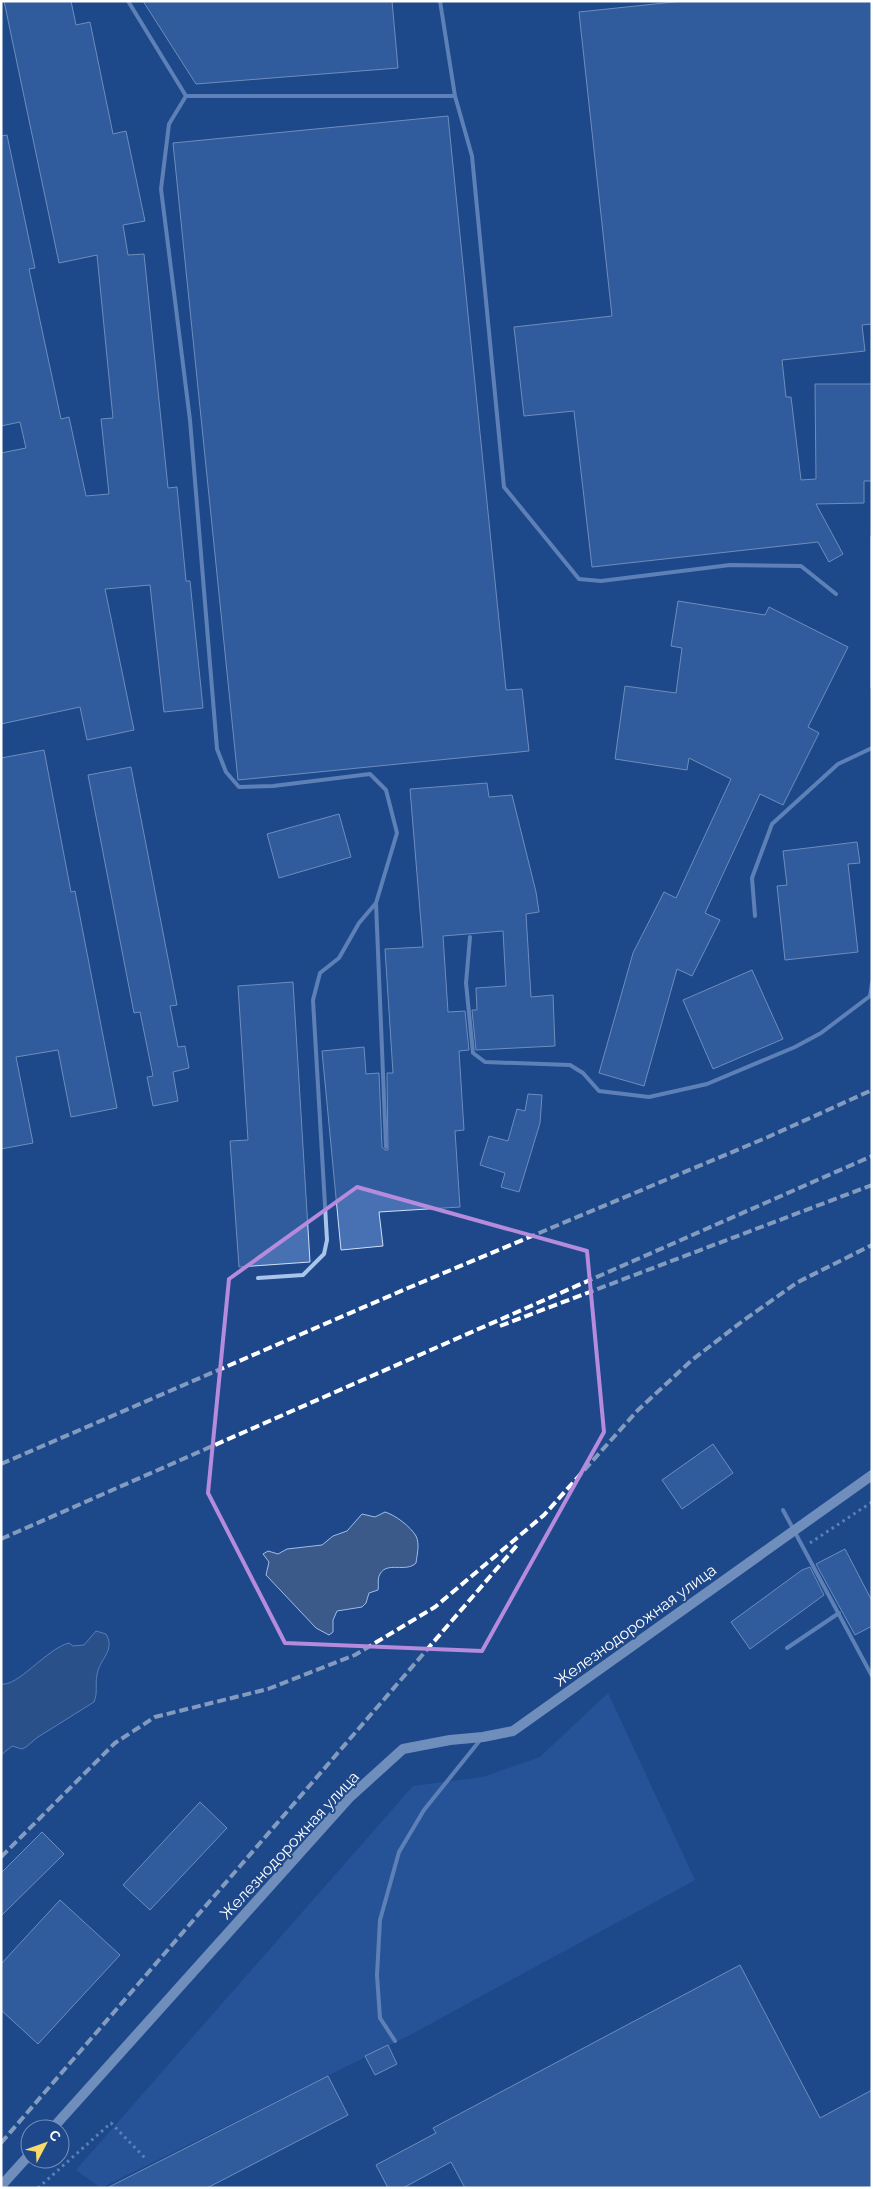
<svg xmlns="http://www.w3.org/2000/svg" width="873" height="2189" font-family="Raleway,sans-serif">
<style>
.green{fill:#3261a7}
.water{fill:#3b5989;stroke:#9dbeed}
.building{fill:#4771b2;stroke:#cfdff8}
.lines{fill:none;stroke-linecap:round;stroke-linejoin:round}
.path{stroke:#aac4eb;stroke-width:3;stroke-dasharray:2.5 4;stroke-linecap:butt}
.lane{stroke:#aac4eb;stroke-width:4}
.secondary{stroke:#d5e3f9;stroke-width:10}
.rail{stroke:#fff;stroke-width:4;stroke-dasharray:9 4;stroke-linecap:butt}
.marked{fill:none;stroke:#b68bdc;stroke-width:4;stroke-linejoin:round}
.labels{text-anchor:middle;stroke-width:4;stroke-linejoin:round;paint-order:stroke}
.street-label{font-size:16px;fill:#fff;stroke:#1e488a}
</style>
<rect width="100%" height="100%" fill="#1e488a"/>
<!-- green -->
<path class="green" d="M608,1693L695,1880L408,2036L101,2188L76,2170L413,1786L483,1777L540,1757Z"/>
<!-- water -->
<path class="water" d="M385,1512C395,1515 410,1526 416,1536C420,1544 417,1555 416,1563C406,1573 387,1561 380,1574C377,1579 379,1585 378,1590L369,1593L366,1603L362,1607L337,1611L333,1620V1632L329,1635L316,1628L266,1575L269,1562L263,1554L268,1551L278,1554L287,1549L322,1545L333,1536L347,1531L362,1514L375,1517Z
M96,1631L106,1634C116,1651 99,1659 97,1675C95,1684 98,1693 94,1702L38,1737L26,1747L22,1749L12,1746L1,1755V1684C18,1687 46,1649 69,1643L73,1646L84,1645Z"/>
<!-- building -->
<path class="building" d="M4,1H71L76,25L90,22L113,134L126,131L145,221L123,225L128,255L144,254L168,488L177,487L186,581H190L203,708L164,712L150,585L105,589L134,730L87,740L80,707L1,724V453L26,448L20,422L1,426V136L7,135L35,268L29,269L61,419L69,417L86,496L109,494L101,419L113,418L97,255L59,263Z
M143,1H392L398,68L196,84Z
M683,1H872V324L862,325L865,351L782,360L786,397H791L801,480L816,479L815,384H872V481H864V503L816,504L843,554L829,562L818,542L592,567L574,411L524,416L514,327L612,316L579,12Z
M448,116L506,690L522,689L529,751L238,780L173,143Z
M678,601L765,615L769,607L848,647L808,727L819,733L783,805L760,794L705,913L720,920L692,976L677,969L644,1086L599,1073L633,953L664,892L676,898L731,779L689,758L687,770L615,759L625,686L676,693L682,648L671,646Z
M44,750L71,892L75,891L117,1108L71,1117L58,1050L16,1057L33,1143L1,1149V758Z
M131,767L177,1005L170,1006L178,1047L185,1046L189,1068L173,1072L178,1101L153,1106L147,1077L153,1076L140,1012L134,1013L88,775Z
M487,783L489,797L512,795L536,892L539,912L526,914L531,997L553,995L555,1046L476,1050L472,1010H477L476,988L506,986L503,931L443,936L448,1012L465,1011L469,1050L459,1051L464,1130L455,1131L460,1207L379,1212L383,1246L341,1250L322,1051L364,1047L366,1074L379,1073L382,1147L385,1150H388L387,1073H393L385,949L423,947L410,789Z
M339,814L351,857L279,878L267,834Z
M857,842L860,863L848,864L858,952L785,960L777,886L787,885L783,851Z
M752,970L783,1039L713,1069L683,1000Z
M293,982L310,1262L239,1267L230,1141L248,1140L238,986Z
M528,1094L542,1095L540,1123L519,1192L501,1187L505,1173L480,1165L489,1136L508,1141L517,1109L525,1111Z
M713,1444L733,1473L682,1509L662,1480Z
M845,1549L872,1601V1626L855,1635L816,1564Z
M810,1567L824,1595L750,1649L731,1622L802,1570Z
M200,1802L227,1828L150,1910L123,1885Z
M42,1832L64,1854L1,1916V1873Z
M60,1900L120,1955L38,2044L1,2010V1964Z
M740,1965L820,2118L872,2090V2188H465L451,2162L403,2188H388L376,2165L436,2133L433,2128Z
M388,2045L397,2064L375,2075L365,2056Z
M328,2076L348,2115L207,2188H107Z"/>
<g class="lines">
<!-- path -->
<path class="path" d="M810,1543L872,1502
M38,2188L111,2123L147,2160"/>
<!-- lane -->
<path class="lane" d="M128,1L186,96
M440,1L455,96L472,156L504,487L579,579L601,581L730,565L801,566L836,594
M186,96L169,124L161,189L190,420L217,749L226,772L239,787L273,786L370,774L386,790L397,833L376,903L359,923L339,958L320,973L313,1000L327,1240L324,1254L303,1275L258,1278
M186,96H455
M872,537V687
M376,903L386,1147
M755,916L752,878L772,824L838,764L872,748
M470,937L466,983L473,1053L485,1062L570,1065L583,1073L599,1091L649,1097L707,1084L795,1047L821,1033L870,996L872,983
M783,1510L872,1676
M787,1648L839,1613
M395,2041L380,2018L377,1975L380,1920L399,1852L424,1810L481,1739"/>
<!-- secondary -->
<path class="secondary" d="M52,2129L350,1797L403,1749L450,1740L483,1737L513,1731L872,1475
M1,2186L30,2154"/>
<!-- rail -->
<path class="rail" d="M500,1326L872,1185
M1,1464L408,1288L768,1137L872,1090
M1,1539L872,1156
M1,1857L115,1743L155,1717L268,1689L355,1655L435,1607L544,1515L638,1410L692,1360L744,1320L798,1282L872,1245
M1,2143L519,1543"/>
</g>
<!-- marked area -->
<path d="M0 0H873V2189H0ZM357,1187L587,1251L604,1432L482,1651L285,1643L208,1493L229,1279Z" fill="#1e488a" fill-opacity=".55" fill-rule="evenodd"/>
<path class="marked" d="M357,1187L587,1251L604,1432L482,1651L285,1643L208,1493L229,1279Z"/>
<g class="labels">
<!-- street labels -->
<g class="street-label">
<text transform="translate(635 1625) rotate(-36)" y="6">Железнодорожная улица</text>
<text transform="translate(289 1845) rotate(-47)" y="6">Железнодорожная улица</text>
</g>
</g>
<!-- border -->
<rect width="873" height="2189" fill="none" stroke="#ffffff" stroke-width="5"/>
<!-- north arrow -->
<g transform="translate(45 2144) rotate(49)"><circle r="24" fill="#1e488a" stroke="#7891b9"/>
<path d="M0-4L9 19L0 12L-9 19Z" fill="#fad869"/>
<text y="-8" font-size="14" font-weight="bold" text-anchor="middle" fill="#ffffff">С</text>
</g>
</svg>
